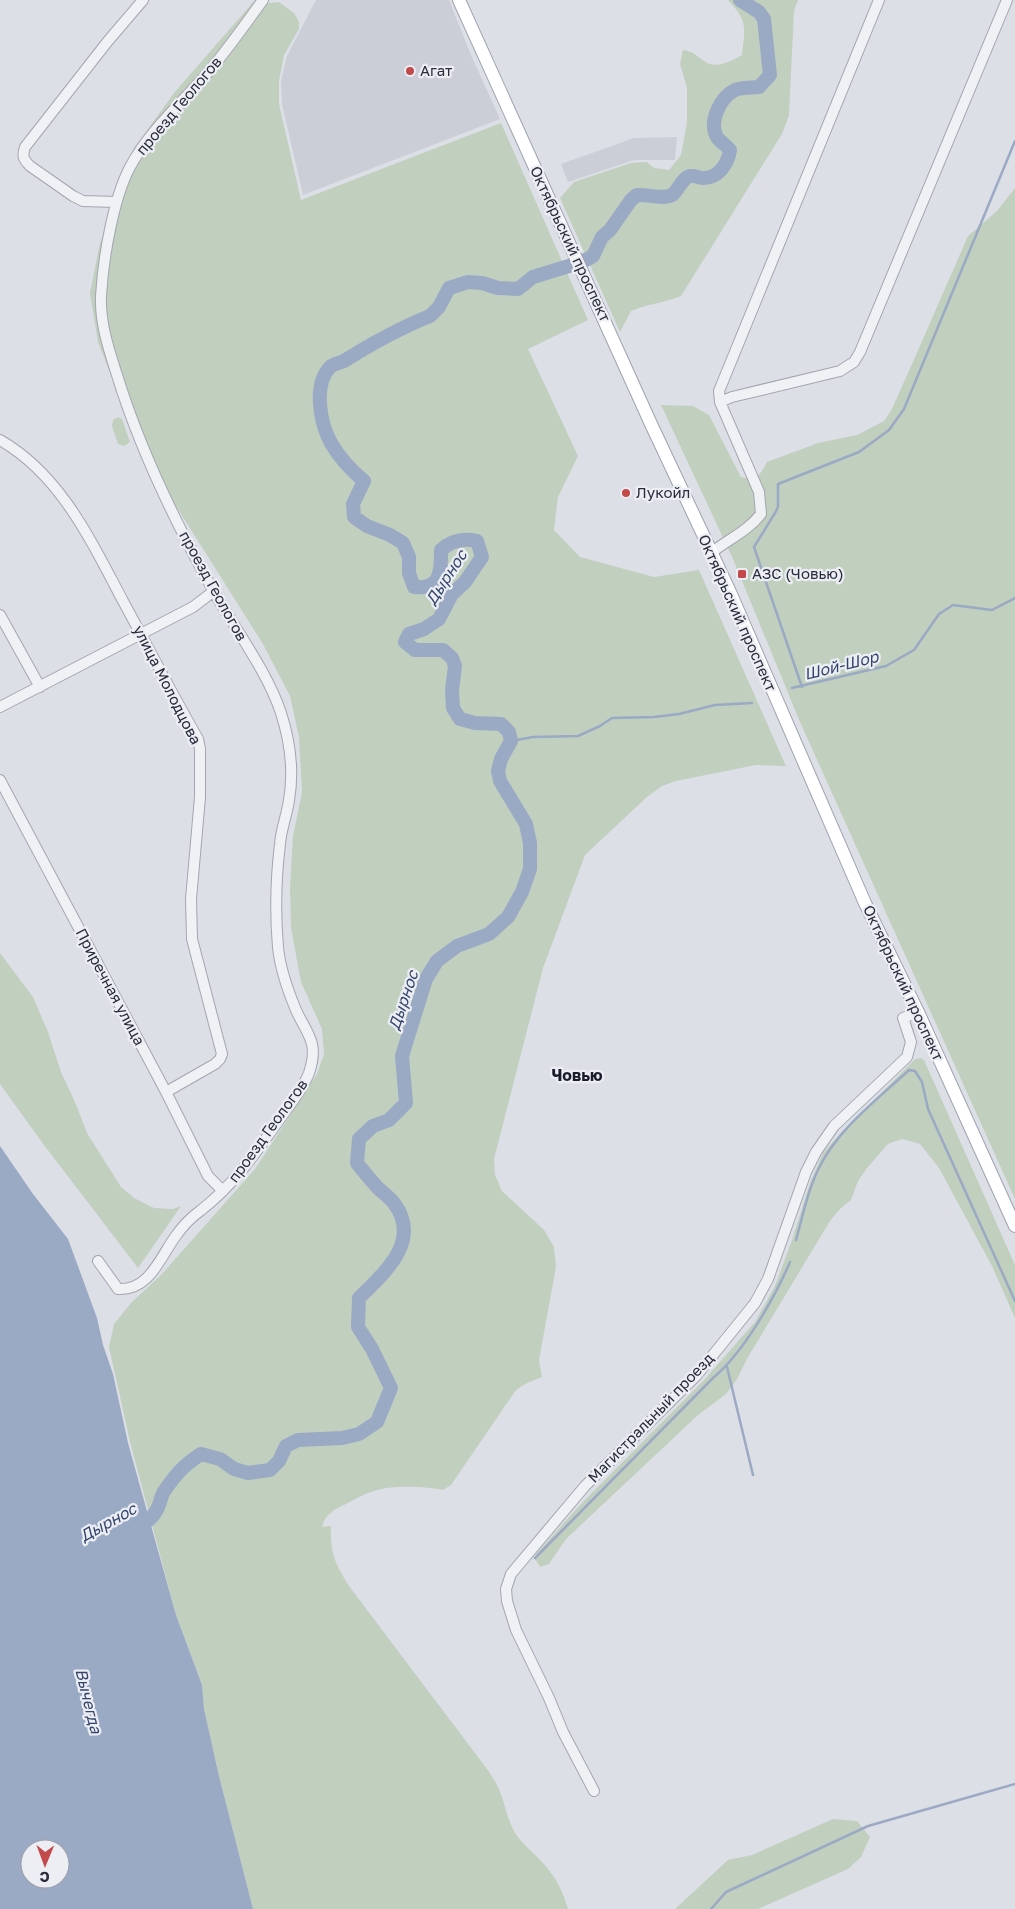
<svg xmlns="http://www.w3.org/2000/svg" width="1015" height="1909" font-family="'Golos Text',sans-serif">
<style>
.built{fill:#ccced7}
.green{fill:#c1cfbf}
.water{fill:#9aa9c4;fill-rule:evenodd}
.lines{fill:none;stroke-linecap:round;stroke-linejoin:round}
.stream{stroke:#9aa9c4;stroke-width:2.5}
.river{stroke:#9aa9c4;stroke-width:14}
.minor-casing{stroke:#a3a6af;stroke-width:12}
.major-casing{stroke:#9ea2b1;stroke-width:14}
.minor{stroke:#f0f1f5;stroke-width:10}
.major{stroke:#fff;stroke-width:12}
.poi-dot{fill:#c34a4b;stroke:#eceef4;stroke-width:2}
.labels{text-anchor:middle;stroke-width:4.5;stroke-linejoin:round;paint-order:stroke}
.poi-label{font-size:15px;fill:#282c3b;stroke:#eceef4;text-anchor:start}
.street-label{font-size:15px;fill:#282c3b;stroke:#eceef4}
.water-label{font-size:16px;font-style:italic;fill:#35466c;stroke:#eceef4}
.neighbourhood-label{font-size:16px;font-weight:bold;fill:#1a1e2c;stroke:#eceef4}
</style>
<rect width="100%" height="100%" fill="#dddfe6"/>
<!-- built -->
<path class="built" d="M316,0H449L471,55L500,119L303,195L282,104L281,81L287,56Z
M677,137L675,160H634L568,182L561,164L634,138Z"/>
<!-- green -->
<path class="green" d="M255,0L269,3L279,2L294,13L299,22V29L284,55L279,81V104L301,200L501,123L588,320L528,349L578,456L558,497L554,530L580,557L654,577L699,570L786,766L756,765L676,781L662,786L647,797L585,855L543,968L494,1159L495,1175L502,1191L544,1230L554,1247L556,1267L539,1360L542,1377L527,1383L516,1390L451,1485L443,1490C425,1486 391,1485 374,1491C364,1494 355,1499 346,1504C335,1509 325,1514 322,1527L331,1526C330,1555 335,1562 349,1586L487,1769C491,1775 496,1782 499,1789C505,1804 507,1819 515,1833C522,1844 533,1852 542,1862C555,1876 563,1891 568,1909H253L219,1776L204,1709L202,1685L176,1615L130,1442L109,1347L114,1324L131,1303L162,1274L255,1169L317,1074L324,1054L322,1029L301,982L291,928L290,887L293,836L302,792L299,737L290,696L263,644L140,449L98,342L90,293L100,243L108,223L117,184L134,148L174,93Z
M728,0H798L794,11L789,115L782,134L681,296C664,303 647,304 631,311L620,332L560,198L574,182L631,163L647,162L654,168L669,170L681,155L687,123V88L680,64L683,50C695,52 695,55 704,61C716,70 731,61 742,55C745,28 748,21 728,0Z
M1015,188V1199L800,722L733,559L661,405L693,406L709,415L741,477C758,481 760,475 767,462L818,443L857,435L884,421L891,411L912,364L968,236L997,211Z
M118,417L122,419L130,442L124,446L118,444L112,426L113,420Z
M0,953L33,997L48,1032L61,1072L75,1102L87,1133L121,1187L134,1198L154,1208L173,1209L181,1206L138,1268L44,1145L0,1084Z
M921,1058L924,1060L1015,1265V1318L992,1266L939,1168L920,1144L902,1139L888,1144L867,1168L858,1181L851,1200L840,1209L830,1221L748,1357L737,1379L726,1394L698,1415L566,1539L549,1564L540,1567L535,1559L537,1553L580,1505L704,1380L755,1322L775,1286L792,1240L810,1183L823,1153L838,1136L915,1059Z
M833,1819L857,1821L870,1837L861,1857L848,1869L758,1909H675L728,1860L752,1855Z"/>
<!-- water -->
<path class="water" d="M0,1146L33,1194L68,1239L97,1318L103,1345L113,1374L128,1443L176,1615L202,1685L204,1709L219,1776L253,1909H0ZM30,1849H60V1879H30Z"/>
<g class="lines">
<!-- stream -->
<path class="stream" d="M802,687L754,547L775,513L778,507V484L859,452L889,430L904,409L1015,141
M792,688L886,666L914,650L939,614L953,605L992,610L1015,598
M511,741L533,737L578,736L600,726L612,718L654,717L679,714L715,705L752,703
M796,1240C803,1215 808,1189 820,1166C839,1128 878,1099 909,1070L915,1071L922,1082L928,1109L1015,1301
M727,1367L753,1475
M535,1558L713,1378C744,1352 774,1299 790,1262
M711,1909L726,1892L868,1826L1015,1784"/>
<!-- river -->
<path class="river" d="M134,1528C145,1525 155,1516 159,1505C161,1500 161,1495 165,1490C176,1474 184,1465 201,1454L220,1459L234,1469L248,1473L270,1470L279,1461L286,1446L298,1440L342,1438L359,1434L377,1422L391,1388L372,1349L358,1327L359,1298C385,1272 422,1241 394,1203C389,1197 382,1192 377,1187C370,1179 363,1171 357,1163L359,1139L373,1126L389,1120L406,1103L402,1056L426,979L437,961L457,946L489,934L508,917L522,892L530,869V843L526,824L500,781L498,771L501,759L511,741L509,732L501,724L475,723L460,719L453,708L452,690L455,666L452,658L443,650H415L405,642L409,634L424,629L439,619L452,594L465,582L482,557L477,541C464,538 451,541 441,550C441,571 441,590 414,587L409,573V557L403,543L390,535L367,526L354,517L353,504L364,481C352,471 339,457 331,443C320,423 313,385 330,367C334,363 340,363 344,361C371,344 400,328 430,316L439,307L449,288L468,282L482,283L498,288L518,289L533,277L582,262L593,256L602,237L610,230L631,200L637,195C648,194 662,200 672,195C679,190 682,177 691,176C694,175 699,178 702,178C718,179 728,164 730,150C727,146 719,141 717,137C708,121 721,97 735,90C742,87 752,88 759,87L770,75L764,19L759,12L740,0"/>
<!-- minor casing -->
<g class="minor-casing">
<path id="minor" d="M116,202L83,201L73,196L30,166C23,159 22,156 25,147L108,41L143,0
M720,402L732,397L840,371L854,362L860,352L1007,0
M0,440C61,475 91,541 123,601C148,647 172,694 198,739L200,749V797L191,899L192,939L222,1054L220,1059L215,1064L166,1092
M711,553C727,540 748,531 761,514L759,492L720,402L719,391L879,0
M0,615L40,687
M0,707L193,607L214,591
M0,780L166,1092L208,1176L223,1191
M98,1261L118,1289C149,1291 160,1258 175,1237C182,1227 190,1218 200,1211C234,1185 257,1151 282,1116C291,1103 303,1089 309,1073C312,1064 314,1053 312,1044C309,1032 301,1022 296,1010C288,991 280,968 278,947C275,913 276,877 280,844C281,829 287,815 289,800C294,771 290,741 281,713C267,671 235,629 213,590C175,522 140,450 117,375C109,350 100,324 101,296C103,260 113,199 130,167C148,133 179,105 205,76C226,52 244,26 263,0
M594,1791L563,1732L549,1698L516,1630L507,1601L506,1589L511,1574L585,1486L696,1376L755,1303L768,1279L806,1172L816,1152L834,1126L907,1057L911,1042L903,1018L918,1012"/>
</g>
<!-- major casing -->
<g class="major-casing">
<path id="major" d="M459,0L651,424L730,592L865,903L918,1012L1015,1226"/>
</g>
<!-- minor -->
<use href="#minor" class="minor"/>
<!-- major -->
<use href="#major" class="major"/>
</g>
<!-- markers -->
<g class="poi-dot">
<circle cx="410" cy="71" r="5"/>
<circle cx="626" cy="493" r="5"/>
<rect x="737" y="569" width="10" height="10" rx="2.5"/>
</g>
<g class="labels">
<!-- poi labels -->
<g class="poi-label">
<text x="420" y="76">Агат</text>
<text x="636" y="498">Лукойл</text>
<text x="752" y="579">АЗС (Човью)</text>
</g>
<!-- street labels -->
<g class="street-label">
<text transform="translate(179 106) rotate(-50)" y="5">проезд Геологов</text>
<text transform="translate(570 244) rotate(65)" y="5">Октябрьский проспект</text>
<text transform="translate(213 586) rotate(61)" y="5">проезд Геологов</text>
<text transform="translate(737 613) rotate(66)" y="5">Октябрьский проспект</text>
<text transform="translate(167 685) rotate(63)" y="5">улица Молодцова</text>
<text transform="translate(903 983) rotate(65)" y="5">Октябрьский проспект</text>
<text transform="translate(110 987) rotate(62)" y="5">Приречная улица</text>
<text transform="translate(268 1131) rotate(-54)" y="5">проезд Геологов</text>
<text transform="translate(651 1418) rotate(-46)" y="5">Магистральный проезд</text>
</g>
<!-- water labels -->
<g class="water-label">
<text transform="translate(446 577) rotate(-57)" y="6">Дырнос</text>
<text transform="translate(841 665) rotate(-14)" y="6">Шой-Шор</text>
<text transform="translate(403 1000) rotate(-71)" y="6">Дырнос</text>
<text transform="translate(108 1522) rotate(-29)" y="6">Дырнос</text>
<text transform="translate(89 1701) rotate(76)" y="6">Вычегда</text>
</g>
<!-- neighbourhood labels -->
<g class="neighbourhood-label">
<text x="577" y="1081">Човью</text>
</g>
</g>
<!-- north arrow -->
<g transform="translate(45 1864) rotate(181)"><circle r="24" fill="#eceef4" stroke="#9ea0aa"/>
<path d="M0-4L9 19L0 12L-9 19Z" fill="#c34a4b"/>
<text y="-8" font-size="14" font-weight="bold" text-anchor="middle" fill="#282c3b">С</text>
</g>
</svg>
